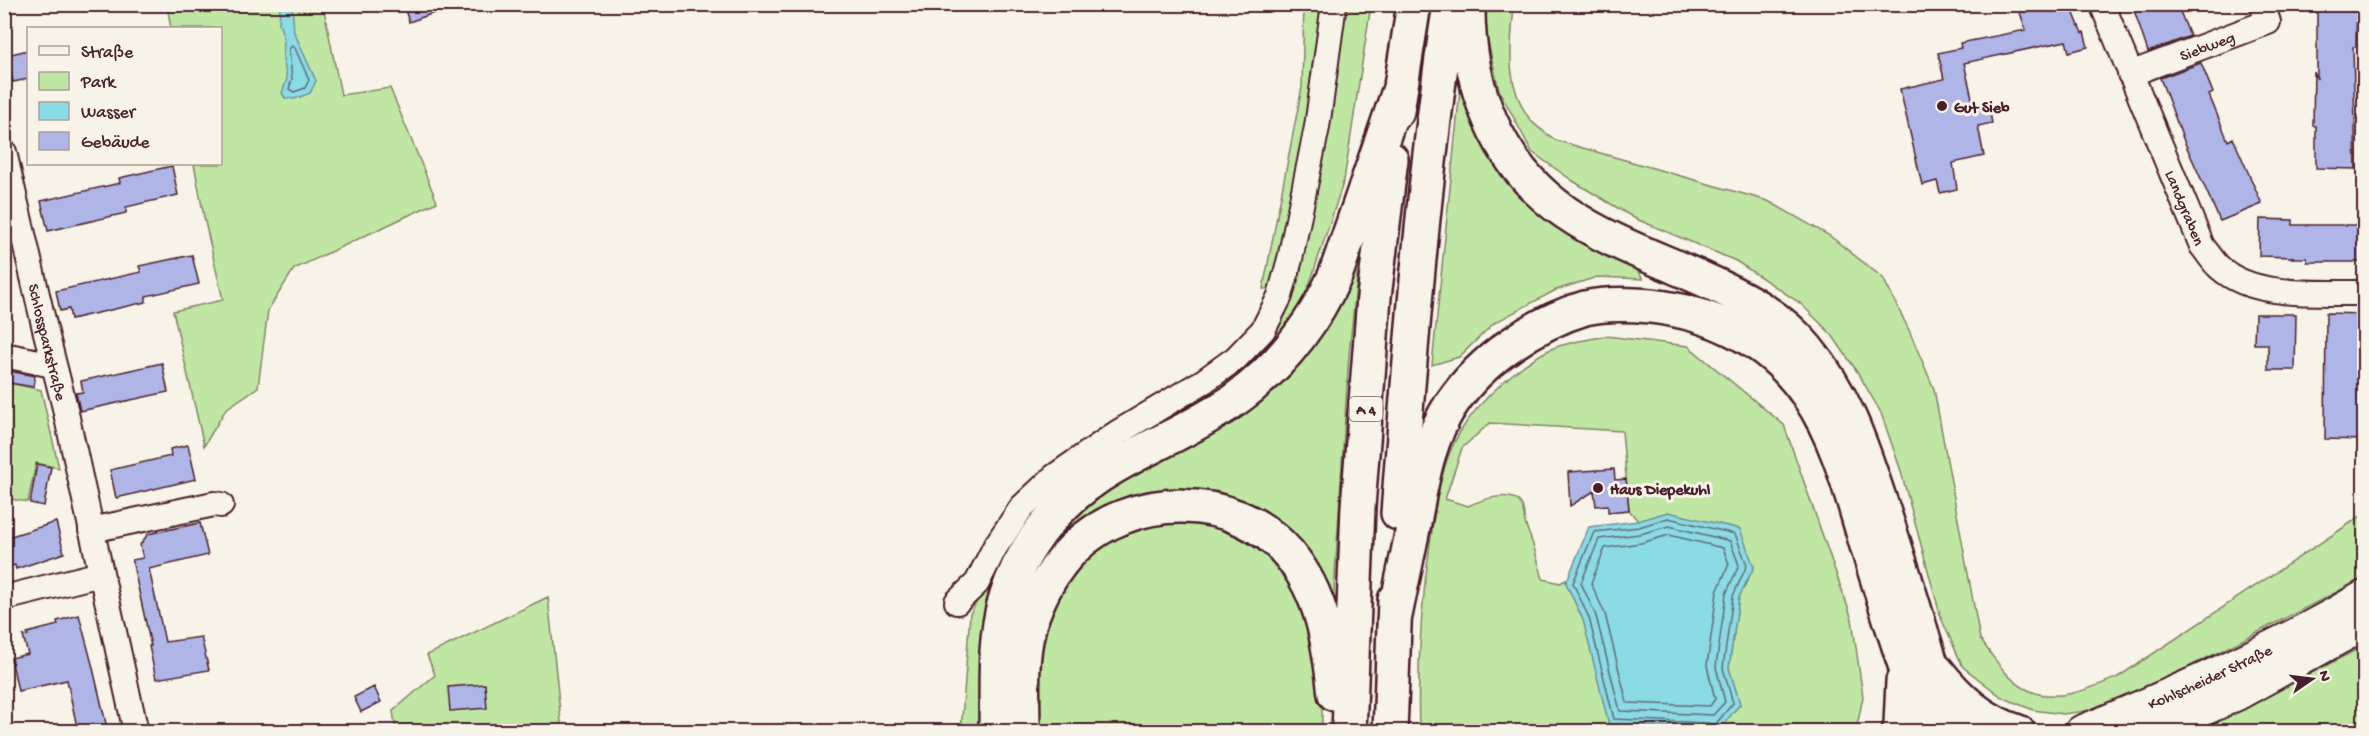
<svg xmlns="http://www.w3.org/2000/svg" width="2369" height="736" font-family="'Gochi Hand',sans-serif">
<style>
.green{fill:#bfe7a3;stroke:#848367;stroke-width:1.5;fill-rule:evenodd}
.water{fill:#8adbe4;stroke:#70909a;stroke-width:1.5}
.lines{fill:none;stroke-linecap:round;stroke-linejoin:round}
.shore{stroke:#646a75;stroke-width:1.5}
.building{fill:#afb5e6;stroke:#4a1f2b;stroke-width:1.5}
.minor-casing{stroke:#4a1f2b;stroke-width:28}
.major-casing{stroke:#4a1f2b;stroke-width:36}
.highway-casing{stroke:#4a1f2b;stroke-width:38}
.minor{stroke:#f7f3e8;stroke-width:24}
.major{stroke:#f7f3e8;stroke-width:32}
.highway{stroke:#f7f3e8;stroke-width:33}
.poi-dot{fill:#4a1f2b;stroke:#f7f3e8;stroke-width:2}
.labels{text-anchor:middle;stroke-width:6;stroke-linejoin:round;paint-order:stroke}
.shield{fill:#f7f3e8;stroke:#7e5f64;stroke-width:1.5}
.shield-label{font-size:15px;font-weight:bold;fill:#4a1f2b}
.street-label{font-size:16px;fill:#4a1f2b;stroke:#f7f3e8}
.poi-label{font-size:16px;font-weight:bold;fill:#4a1f2b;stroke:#f7f3e8;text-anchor:start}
</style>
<rect width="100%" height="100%" fill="#f7f3e8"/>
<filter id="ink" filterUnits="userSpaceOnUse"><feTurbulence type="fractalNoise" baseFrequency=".0167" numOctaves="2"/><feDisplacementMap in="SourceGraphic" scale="12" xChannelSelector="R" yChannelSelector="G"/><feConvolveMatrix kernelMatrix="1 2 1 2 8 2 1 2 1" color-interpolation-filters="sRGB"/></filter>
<g filter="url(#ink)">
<!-- green -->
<path class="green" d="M167,5H323L341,95L390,88L437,202L294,269L268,310L258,387L226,409L204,446L173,311L223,300L204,217L194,164H220V28H171Z
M1304,5H1371L1344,180L1309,286L1282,338L1246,373L1203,401L1148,427L1198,392L1287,287L1263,289L1302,87Z
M1484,5H1514C1511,45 1504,83 1529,118C1535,127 1547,133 1555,140L1768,201L1830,236L1883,278L1909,330L1934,389L1980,639C1993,656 2005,677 2024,688C2053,705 2090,689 2118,677L2364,514V578L2136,694L2101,709L2063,714L2033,710L2002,697L1963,667L1941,618L1900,468L1881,413L1858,373L1832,335L1800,303L1736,261L1634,218L1573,181L1532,152L1499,90L1485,29Z
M1460,90L1467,94L1632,263L1643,279L1597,277L1556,290L1494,323L1459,357L1432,365Z
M1360,247L1349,354L1333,607L1292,544L1133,503L1008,639L1029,569L1081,504L1225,418Z
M1606,336L1688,346L1784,425L1852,619L1863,697L1856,731L1419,732C1417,666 1421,602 1431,537C1436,502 1441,463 1460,432C1477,403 1518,365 1549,350C1565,342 1589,340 1606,336ZM1490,423L1622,431L1629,510L1638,521L1668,512L1754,567L1739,597L1729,668L1740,704L1583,620L1566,583L1568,579L1560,583L1543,579C1538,560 1533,543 1526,526C1523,519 1525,510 1521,504C1511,489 1481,500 1468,506L1445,499L1462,448Z
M5,382L41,390L59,468L36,463L28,502L5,498Z
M1179,517L1217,523L1265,554L1293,588L1308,623L1322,699V731L1034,732C1036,659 1035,576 1109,537C1118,533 1128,526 1138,523C1151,520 1165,519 1179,517Z
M1017,528H1025L983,623V731L961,732L970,614Z
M548,597L562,731H396L393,711L435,675L427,655Z
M2364,644V731H2199L2356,650Z"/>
<!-- water -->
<path class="water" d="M280,5H292L294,32L316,81L310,93L295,99L285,98L282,93L287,79L283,59L284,39L279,23Z
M1668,512L1740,529L1754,567L1739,597L1729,668L1740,704L1720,729L1609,725L1583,620L1566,583L1589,527L1638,521Z"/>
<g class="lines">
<!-- shore -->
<path class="shore" d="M292,46L295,48L309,80L305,88L294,92L289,89L292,79L289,49Z
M1668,518L1735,534L1747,565L1733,596L1723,668L1733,703L1715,725L1708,723L1614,719L1589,618L1573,583L1594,532L1639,527Z
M1669,526L1730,541L1739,565L1726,594L1716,667L1725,702L1713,715L1620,711L1596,616L1581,583L1599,539L1640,534Z
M1669,535L1723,548L1729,564L1717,592L1707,666L1715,699L1710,706L1627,703L1605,614L1591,583L1605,548L1641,543Z"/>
</g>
<!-- building -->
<path class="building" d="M403,4H451V7L409,22Z
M2017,4H2070L2082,33L2084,32L2088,47L2069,52L2066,41L1964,63L1974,107L1988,104L1992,123L1978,126L1984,156L1953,163L1957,189L1940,193L1937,181L1922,185L1900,89L1944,79L1938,53L1961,48L1960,43L2026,30Z
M2132,4H2177L2190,36L2148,52Z
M2317,4H2357L2356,47H2353L2356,169L2316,168V126H2313L2314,72L2317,79Z
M28,50V79L13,82L7,55Z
M2201,63L2213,93L2209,95L2228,141L2233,138L2262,204L2220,221L2184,141L2160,78Z
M172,166L178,195L126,207V213L48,231L41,201L120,183L119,178Z
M2260,219L2293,220V225H2361L2360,262H2307V258H2292L2293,257L2259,256Z
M192,255L199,284L146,296V302L71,319L69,309L60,311L56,291L141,272L139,266Z
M2326,313L2364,314L2363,440L2325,439Z
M2255,314H2296L2295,370H2268V344H2254Z
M162,363L168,392L80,411L76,393L83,392L81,381Z
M4,370L35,376L33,387L4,382Z
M188,445L196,479L116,498L110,470L171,456L170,449Z
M37,464L51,467L44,506L30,503Z
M1614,469L1615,480L1626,479L1629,510L1608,512V505L1596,506L1594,491L1570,506L1568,472Z
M56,522L64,553L16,569L15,565L4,567V542L9,541L8,537Z
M200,523L208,555L149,569L165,642L201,637L209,670L156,679L149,646H151L132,560L143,558L140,545L148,534Z
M79,615L92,664L108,732H78L67,680L18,691L11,658L28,654L23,636L28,635L27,633L58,625L57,621Z
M485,684L487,708L450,711L448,687Z
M374,687L381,702L361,712L354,697Z"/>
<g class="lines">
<!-- minor casing -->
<g class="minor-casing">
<g id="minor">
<path id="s1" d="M2102,4L2202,246C2208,253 2213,262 2220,268C2254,299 2321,292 2364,293"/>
<path id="s2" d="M2130,74L2268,22L2262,4"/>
<path id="s3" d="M4,152L45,329L64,404L136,732"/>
<path d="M4,355L53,365"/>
<path d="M91,530L214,504L221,505"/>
<path d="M4,598L101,574"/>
<path d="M957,602L977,583L995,547L1022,507L1055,476L1117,433L1204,381L1236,358L1263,330L1280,296L1290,259L1317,127L1334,4"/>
</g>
</g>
<!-- major casing -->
<g class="major-casing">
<g id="major">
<path id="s4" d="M2081,732C2178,692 2274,650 2364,597"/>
<path d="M2154,732L2237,694L2364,624"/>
</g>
</g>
<!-- highway casing -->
<g class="highway-casing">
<path id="highway" d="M1468,4C1467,85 1496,164 1565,212C1598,235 1635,250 1673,266C1721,287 1773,307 1807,349C1849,400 1863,451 1884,513C1908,585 1929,659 1952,732
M1397,111L1414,4
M1398,513C1411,344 1424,171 1450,4
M1394,621C1400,590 1407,559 1413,528C1421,485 1427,440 1452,403C1482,359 1535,323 1585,308C1606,303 1630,304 1651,306C1714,313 1771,341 1808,395C1839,440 1852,497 1868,549C1887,610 1906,671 1928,732
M1937,671C1959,699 1983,721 2018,732
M996,732C997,689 993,642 1005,601C1022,544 1063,496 1114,467C1153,444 1196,427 1233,401C1278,369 1312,326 1335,276L1400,88
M1023,732C1023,694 1019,650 1033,614C1042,590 1055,567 1073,549C1130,492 1235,490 1289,554C1323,595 1329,643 1335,694
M1349,732L1358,507L1374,297L1391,159
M1390,732L1395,600
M1899,732L1901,724L1903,681"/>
</g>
<!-- minor -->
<use href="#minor" class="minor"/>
<!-- major -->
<use href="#major" class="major"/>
<!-- highway -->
<use href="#highway" class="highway"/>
</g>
</g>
<!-- markers -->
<g class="poi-dot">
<circle cx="1942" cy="106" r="6"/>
<circle cx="1598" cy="488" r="6"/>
</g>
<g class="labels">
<!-- shield labels -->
<rect class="shield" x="1349.5" y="397" width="33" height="24" rx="4.5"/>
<g class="shield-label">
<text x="1366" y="414">A 4</text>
</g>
<!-- street labels -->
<g class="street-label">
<text dy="6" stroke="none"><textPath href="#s2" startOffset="82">Siebweg</textPath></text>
<text dy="6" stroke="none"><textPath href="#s1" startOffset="220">Landgraben</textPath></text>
<text dy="6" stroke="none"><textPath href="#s3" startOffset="195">Schlossparkstraße</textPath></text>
<text dy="6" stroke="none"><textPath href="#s4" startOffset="140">Kohlscheider Straße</textPath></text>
</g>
<!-- poi labels -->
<g class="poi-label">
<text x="1954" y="112">Gut Sieb</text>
<text x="1610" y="494">Haus Diepekuhl</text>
</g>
</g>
<!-- margin -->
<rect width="2369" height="736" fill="none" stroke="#f7f3e8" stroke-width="24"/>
<rect x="12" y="12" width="2345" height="712" fill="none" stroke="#4a1f2b" stroke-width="2" filter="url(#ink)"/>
<!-- legend -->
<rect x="27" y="27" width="195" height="138" fill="#f7f3e8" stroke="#b29e9c" stroke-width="1.5"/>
<rect x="39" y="46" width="30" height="9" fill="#f7f3e8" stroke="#b29e9c" stroke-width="1.5"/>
<text x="81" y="57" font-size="18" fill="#4a1f2b">Straße</text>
<rect x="39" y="72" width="30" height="18" fill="#bfe7a3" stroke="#b29e9c" stroke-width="1.5"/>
<text x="81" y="87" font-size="18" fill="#4a1f2b">Park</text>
<rect x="39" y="102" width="30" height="18" fill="#8adbe4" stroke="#b29e9c" stroke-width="1.5"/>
<text x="81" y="117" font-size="18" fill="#4a1f2b">Wasser</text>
<rect x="39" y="132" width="30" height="18" fill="#afb5e6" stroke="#b29e9c" stroke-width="1.5"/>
<text x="81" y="147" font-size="18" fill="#4a1f2b">Gebäude</text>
<!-- north arrow -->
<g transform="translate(2312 679) rotate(76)" stroke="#f7f3e8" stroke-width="4.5" paint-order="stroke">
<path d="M0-4.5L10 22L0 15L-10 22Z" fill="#4a1f2b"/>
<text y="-9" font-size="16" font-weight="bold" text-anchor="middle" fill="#4a1f2b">N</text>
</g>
</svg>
